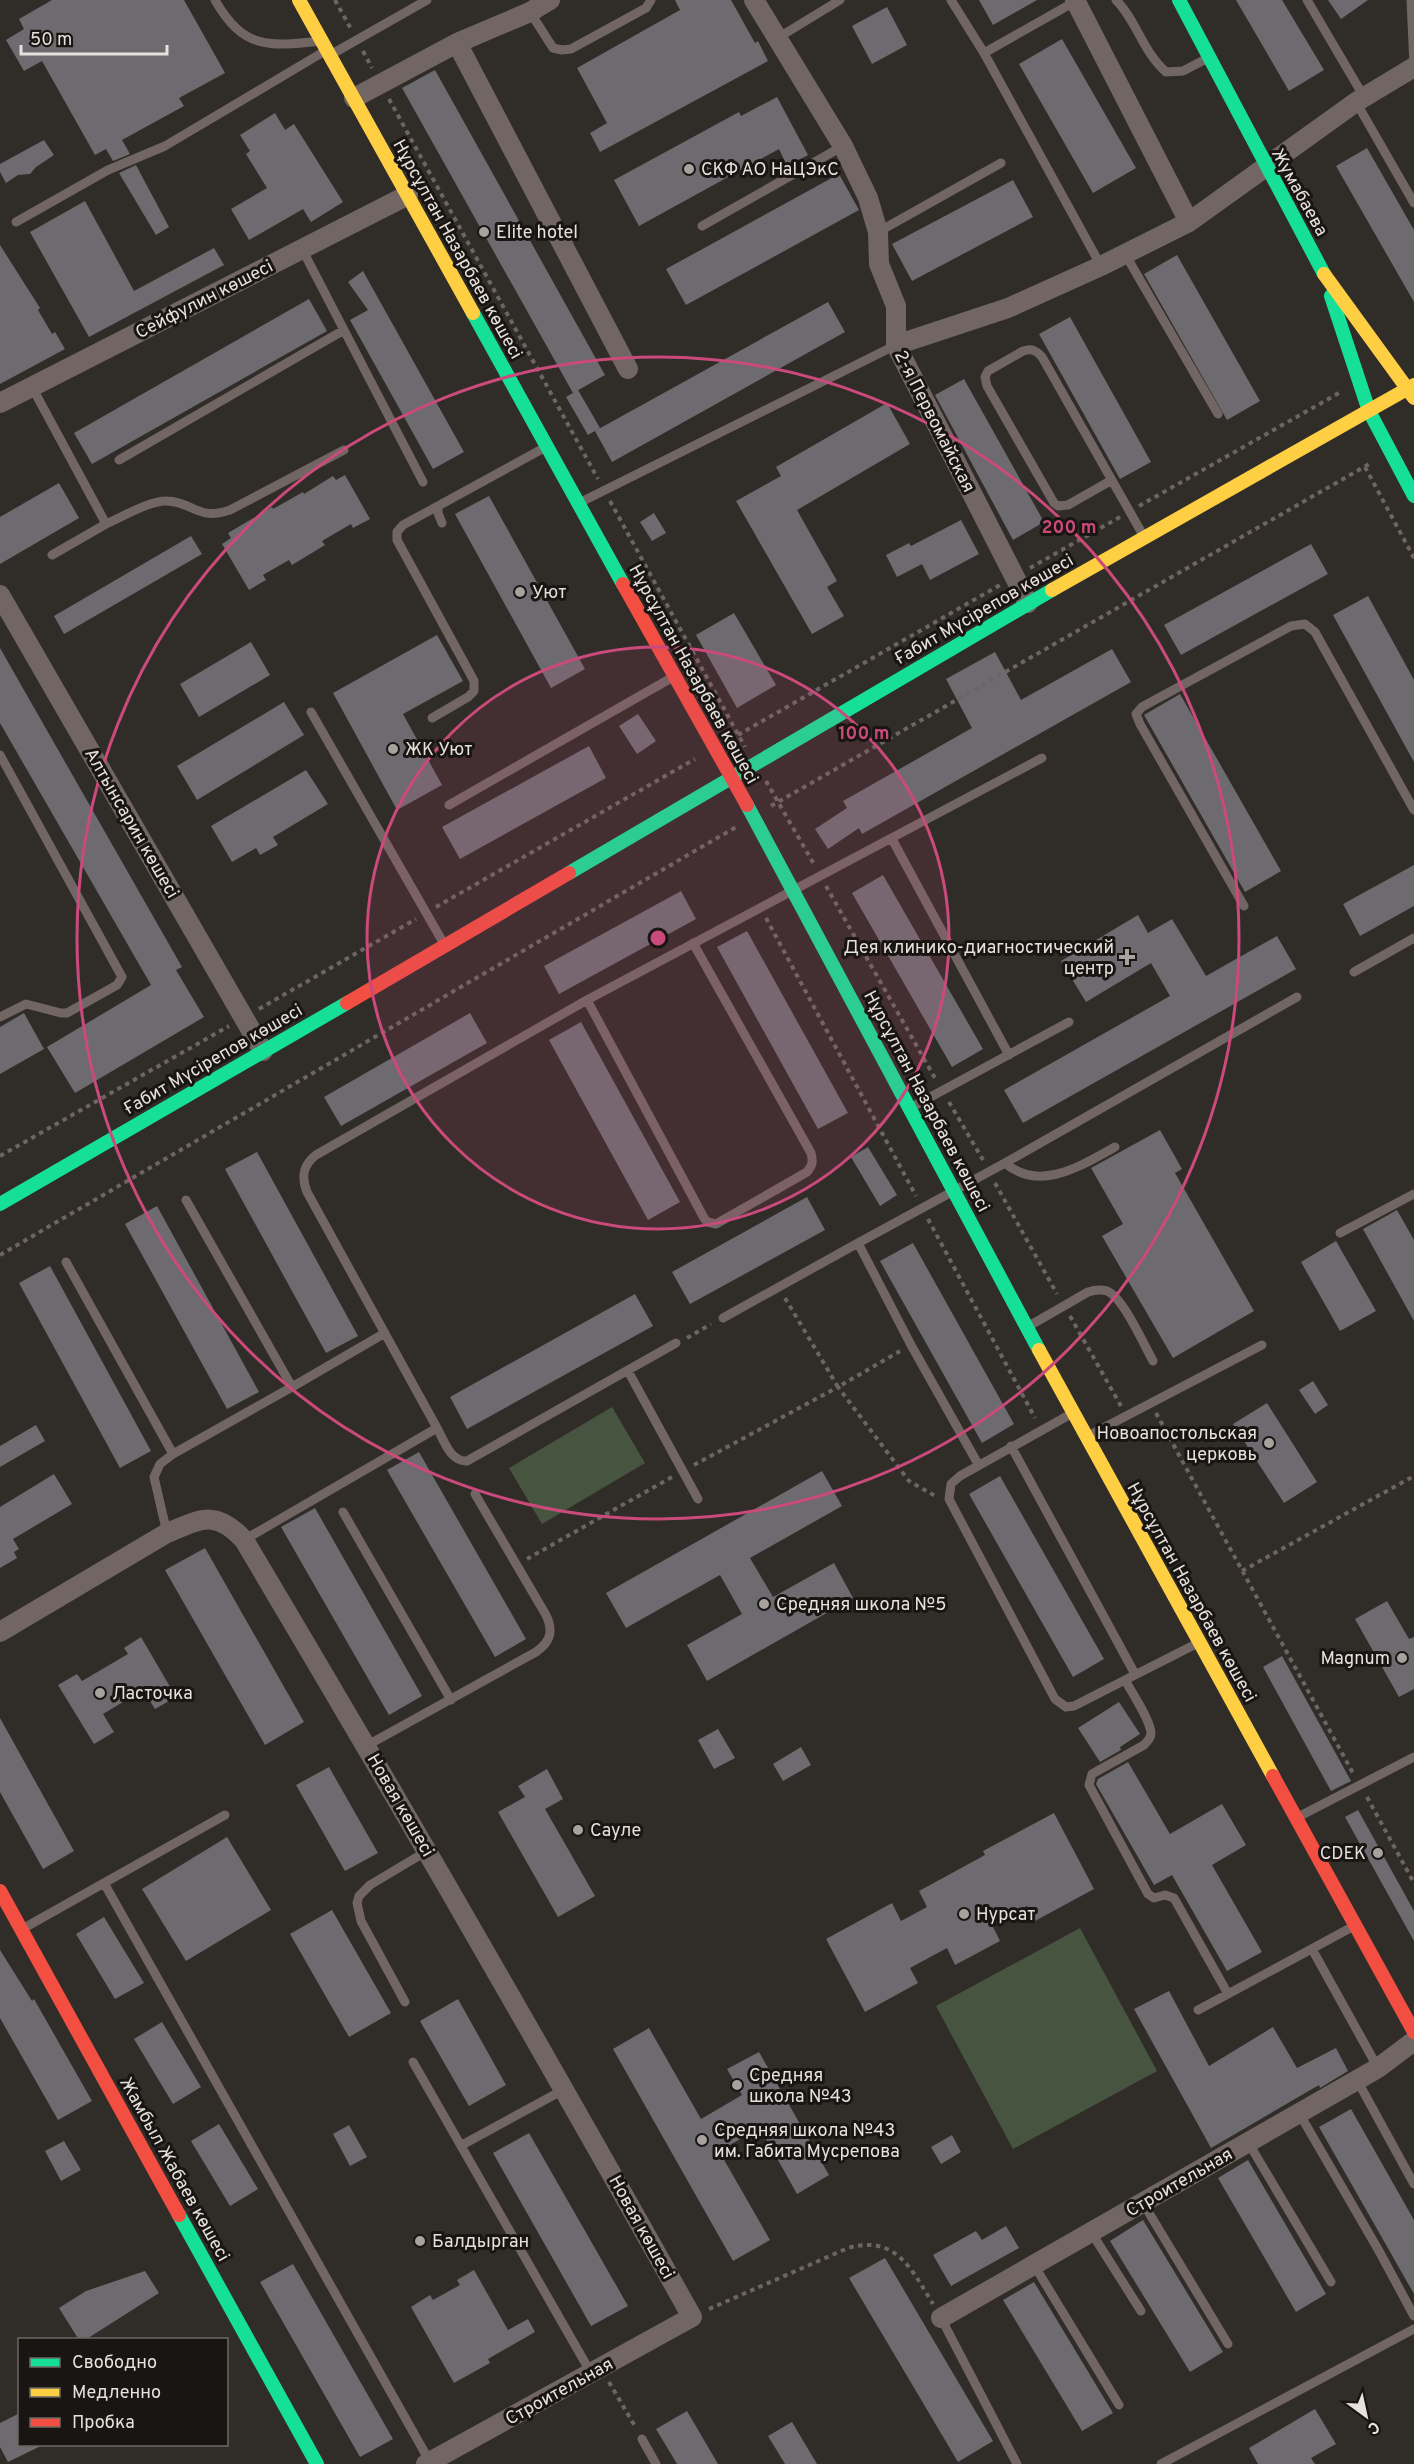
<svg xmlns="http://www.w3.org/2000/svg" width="1414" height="2464" font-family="Overpass,sans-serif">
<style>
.green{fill:#475540}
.building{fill:#6d6b6f}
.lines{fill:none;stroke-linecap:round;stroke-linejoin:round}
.path{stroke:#6c6564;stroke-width:4;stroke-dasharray:4.5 4.5;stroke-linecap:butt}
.lane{stroke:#716664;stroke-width:9}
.street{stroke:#716664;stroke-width:20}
.fast{stroke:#16e098;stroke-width:14}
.slow{stroke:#ffcf43;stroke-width:14}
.jam{stroke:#f24e42;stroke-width:14}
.ring{fill:none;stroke:#cb4a7c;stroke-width:3}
.poi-dot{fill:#a7a29e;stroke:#191512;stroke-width:2}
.labels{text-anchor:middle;stroke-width:6;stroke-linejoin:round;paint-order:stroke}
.poi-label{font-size:18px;fill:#e7e1dd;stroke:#191512;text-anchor:start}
.street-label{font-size:18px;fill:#e7e1dd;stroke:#191512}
.centre{fill:#cb4a7c;stroke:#191512;stroke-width:3}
.ring-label{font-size:18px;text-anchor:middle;font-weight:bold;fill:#cb4a7c;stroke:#191512;stroke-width:6;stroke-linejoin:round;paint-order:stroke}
</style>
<rect width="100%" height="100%" fill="#302c28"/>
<!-- green -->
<path class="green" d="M612,1407L645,1463L542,1524L509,1468Z
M1080,1928L1157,2071L1013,2149L936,2006Z"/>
<!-- building -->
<path class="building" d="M52,0H184L225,73L179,98L184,106L122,140L130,154L113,161L106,149L95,155L42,61L24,71L6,40L24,29L19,19Z
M675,0H731L755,43L758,41L768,61L600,152L590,133L607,123L577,68L680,10Z
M979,0H1037L993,25Z
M1236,0H1282L1324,70L1289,91Z
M1328,0H1368L1341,19Z
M887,7L907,45L872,64L852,26Z
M1062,39L1136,168L1093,193L1019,64Z
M435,70L605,375L573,393L402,88Z
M777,97L808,155L787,166L779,149L639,226L614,180L739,112L741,116Z
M275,113L285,130L294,124L343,202L311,222L303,209L249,240L231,209L267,188L246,154L250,151L240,135Z
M44,140L54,155L36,167L30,174L18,175L6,183L0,172V164Z
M1367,148L1414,230V302L1336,166Z
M136,165L169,227L156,235L119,173Z
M839,174L859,210L686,305L666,269Z
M1013,180L1033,217L912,281L892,244Z
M85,201L134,291L214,248L224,265L89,337L30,232Z
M0,245L40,308L38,310L52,334L55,332L65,349L0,384Z
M1177,255L1260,401L1227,420L1144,274Z
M363,271L464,452L433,469L350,320L368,310L348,282Z
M309,299L327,331L92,464L74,433Z
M828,302L845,332L612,462L595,431Z
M1070,317L1151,462L1120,479L1039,334Z
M964,379L1044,522L1013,540L935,395Z
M578,390L600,428L588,435L566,397Z
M887,403L910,444L797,510L837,581L827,587L844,616L812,634L736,501L781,476L776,467Z
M345,475L370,519L353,528L351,524L322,541L325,545L292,565L289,560L263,575L266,580L249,590L222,544L231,538L228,533L272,507L273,509L303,492L304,494L333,476L336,480Z
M59,483L79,518L0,564V517Z
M489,496L585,669L551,688L455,514Z
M654,513L666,533L652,541L640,522Z
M961,520L979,554L930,580L922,564L897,577L886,555L909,543L911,546Z
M191,536L202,554L64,634L54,616Z
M1311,544L1328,574L1181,655L1164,625Z
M1368,596L1414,680V762L1333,615Z
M734,613L776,685L737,708L696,635Z
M437,635L463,681L403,714L442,785L397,810L333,693Z
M251,642L270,675L199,717L180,684Z
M0,648L182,967L176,970L204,1017L75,1093L47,1047L151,985L0,723Z
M1112,649L1131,682L862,834L859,828L828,849L815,829L847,808L843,801L972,728L946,679L995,652L1021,700Z
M1180,694L1281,871L1245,892L1144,715Z
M284,702L304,735L197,800L177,766Z
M638,714L656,741L637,754L619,726Z
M589,746L606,778L460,859L442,827Z
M306,770L328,804L273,837L278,845L260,855L256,848L232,862L211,826Z
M1414,865V906L1360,936L1343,904Z
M883,875L983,1049L952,1067L852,893Z
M681,891L696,919L559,994L544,966Z
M1138,915L1148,933L1172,919L1206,976L1277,936L1296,969L1023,1123L1004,1090L1170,996L1151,963L1086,1002L1061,961Z
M747,931L848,1113L818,1129L717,947Z
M24,1013L44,1049L0,1074V1027Z
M470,1013L487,1043L341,1126L324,1097Z
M581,1022L680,1202L648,1220L549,1040Z
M1160,1130L1182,1169L1175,1173L1254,1311L1173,1358L1102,1236L1123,1224L1091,1168Z
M868,1147L897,1195L880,1206L851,1157Z
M257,1152L358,1336L326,1353L225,1169Z
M807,1197L825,1230L690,1304L672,1272Z
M157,1206L259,1392L227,1409L125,1224Z
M1397,1210L1414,1240V1321L1363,1229Z
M1336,1241L1376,1311L1340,1331L1301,1262Z
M913,1243L1014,1424L982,1443L880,1261Z
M50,1266L151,1451L120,1468L19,1283Z
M635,1294L653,1326L467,1429L450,1397Z
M1313,1381L1328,1405L1315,1414L1299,1390Z
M1267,1403L1317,1482L1284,1503L1233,1424Z
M36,1425L45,1441L0,1467V1446Z
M419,1452L526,1639L495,1657L387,1470Z
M822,1471L842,1506L750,1558L773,1597L834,1563L853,1598L707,1681L687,1645L742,1614L720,1575L626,1628L606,1593Z
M54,1474L72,1504L13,1539L19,1549L14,1552L17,1558L0,1568V1507Z
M1000,1476L1104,1659L1073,1677L969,1494Z
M315,1508L422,1696L389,1715L281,1527Z
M205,1548L304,1722L265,1745L165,1570Z
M1387,1601L1409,1639L1414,1637V1689L1399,1697L1355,1619Z
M141,1637L176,1697L155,1709L143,1690L103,1714L114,1732L94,1744L58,1685L77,1674L82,1681L128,1654L124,1648Z
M1282,1656L1351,1781L1331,1791L1263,1667Z
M1119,1702L1140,1734L1120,1747L1121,1750L1100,1762L1078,1728Z
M0,1718L74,1851L43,1869L0,1792Z
M718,1729L735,1758L714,1769L698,1740Z
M801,1747L811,1765L783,1781L773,1764Z
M1128,1762L1170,1834L1222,1804L1246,1845L1212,1865L1262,1952L1227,1971L1172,1875L1154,1885L1096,1784L1098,1779Z
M329,1767L378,1853L345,1871L296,1785Z
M547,1769L563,1799L545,1809L595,1896L558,1917L498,1812L525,1797L518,1786Z
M1358,1810L1414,1911V1941L1345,1817Z
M1054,1813L1094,1889L1035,1921L1027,1906L992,1925L1000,1941L955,1965L947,1948L910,1968L918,1983L865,2012L826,1939L892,1903L901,1921L927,1907L919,1891L985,1855L983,1851Z
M227,1837L271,1910L186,1961L142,1889Z
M332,1910L391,2013L349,2037L290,1934Z
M104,1917L144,1983L115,1999L76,1934Z
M0,1950L32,2001L34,1999L92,2101L58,2120L0,2018Z
M1169,1991L1209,2066L1273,2027L1297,2068L1336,2048L1348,2071L1320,2088L1319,2085L1211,2148L1134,2009Z
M458,1999L506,2085L469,2106L420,2021Z
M162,2022L201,2087L173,2104L134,2039Z
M649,2028L701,2119L742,2095L727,2069L759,2052L829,2175L797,2194L760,2128L719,2151L770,2240L733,2261L613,2049Z
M1351,2109L1414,2220V2294L1319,2127Z
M219,2124L258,2189L230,2206L191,2141Z
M349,2125L367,2157L350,2166L333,2134Z
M529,2133L628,2306L591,2326L493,2153Z
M952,2135L961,2152L941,2164L931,2147Z
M64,2141L81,2170L61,2181L45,2151Z
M1248,2160L1326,2294L1296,2312L1218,2178Z
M1143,2220L1223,2352L1190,2372L1110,2241Z
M1006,2226L1019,2248L951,2286L933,2255L976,2231L982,2240Z
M885,2258L993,2441L958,2462L849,2278Z
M293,2264L393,2439L360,2457L260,2282Z
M474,2270L508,2330L528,2319L535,2332L488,2359L490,2363L454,2383L411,2307L430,2295L433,2300L460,2285L457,2280Z
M145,2271L159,2293L85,2340H79L59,2308L86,2291Z
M1034,2282L1113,2413L1082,2431L1003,2300Z
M1315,2409L1336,2444L1311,2458L1315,2464H1258L1249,2448Z
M687,2411L718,2464H677L656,2429Z
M20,2413V2445H43L8,2462L0,2447V2423Z
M792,2422L817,2464H785L768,2436Z"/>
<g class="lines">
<!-- path -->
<path class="path" d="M335,0L351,29
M363,51L372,68
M389,99L598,479
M1365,467L1414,558
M610,501L745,747
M1139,506L1339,393
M1030,568L1120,517
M738,735L1000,585
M766,781L815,866
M771,806L1371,463
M826,886L936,1080
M436,907L695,759
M766,918L916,1196
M259,1009L416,919
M949,1102L983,1160
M0,1156L229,1026
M995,1183L1057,1294
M928,1219L1035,1418
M0,1255L736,827
M785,1298L838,1387L900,1351
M1070,1316L1121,1406
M687,1338L711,1324
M1156,1413L1354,1775
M694,1465L838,1387L909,1481L937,1497
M527,1559L672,1477
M1242,1571L1414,1476
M1367,1797L1414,1883
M709,2309L848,2248C896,2234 912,2270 933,2304
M609,2382L636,2428"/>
<!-- lane -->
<path class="lane" d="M215,0C243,49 268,47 320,41
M951,0L984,53L1101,266
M1116,0C1137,21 1142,51 1166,72L1183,71L1206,59
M1307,0L1364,97
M1411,0L1414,67
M530,12L553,48L562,50L571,49L646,8L651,0
M776,39L840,0
M984,53L1076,1
M332,54L427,0
M1356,102L1414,203
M16,222L108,170L165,146L325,51
M702,226L843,146
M878,232L1001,163
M302,249L344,330
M1125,254L1218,414
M32,387L106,524L52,555
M119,460L344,330L423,482
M1112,480L1068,505L1058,506L1054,503L987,386L985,377L988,371L1023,351C1031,348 1036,350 1042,357L1143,535
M581,502L896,345
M442,523L438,513V506L544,448
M106,524C122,517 151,500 167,501C194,502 197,521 230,510L344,450
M311,712L444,944
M432,718L468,697L474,691V681L467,668L397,540V532L403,525L438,506
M0,755L122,977L117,985L67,1013H61L26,1004L0,1017
M449,805L673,677
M892,839L1009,1055
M1244,906L1140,724L1136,714L1142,707L1291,626L1305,624L1315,632L1414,810
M1354,972L1414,938
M587,1000L704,1218L707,1222L716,1224L807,1172C813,1165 813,1161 811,1153L693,943
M912,1107L1069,1022
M1005,1163L1297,997
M1340,1233L1414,1194
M66,1262L173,1454L160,1464L154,1477L167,1533
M723,1318L858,1243
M1029,1326L1088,1292C1094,1290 1101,1289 1107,1291C1123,1297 1144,1345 1153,1361
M628,1371L698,1499
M292,1387L385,1333
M1071,1414L960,1476L951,1484L949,1499L1055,1699L1066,1707L1074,1706L1125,1680
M437,1428L307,1192C301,1177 303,1165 316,1155L587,1000L1042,758
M1088,1436L1262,1345
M1011,1446L1135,1674
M173,1454L292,1387L186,1200
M978,1464L911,1345L858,1243L1005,1163C1040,1193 1082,1165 1115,1147
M343,1512L451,1700
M244,1540L437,1428C444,1440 450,1462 467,1461L676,1343
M1198,1643L1125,1680C1132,1693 1150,1719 1151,1733C1151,1738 1148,1741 1144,1745L1092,1774L1089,1785L1148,1894L1154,1898L1165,1895L1174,1898L1228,1994L1354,1926
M366,1746L536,1652C550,1642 554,1632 546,1615L475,1494
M1298,1817L1414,1757
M104,1883L430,2462
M24,1928L225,1815
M1312,1949L1378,2068
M405,2002L361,1921L357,1903L359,1896L370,1885L427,1851
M1198,2010L1228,1994
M413,2062L591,2373
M1357,2080L1414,2184
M1299,2113L1379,2251L1414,2316
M1248,2142L1331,2282
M462,2145L565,2089
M1143,2203L1228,2344
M1091,2232L1141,2311
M1034,2265L1119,2405
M941,2318L1017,2464
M642,2439L656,2464
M1161,2464L1414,2329"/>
<!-- street -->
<path class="street" d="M754,0L843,146L868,198L878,232L879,264L896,306V345L1028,603
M1075,0L1189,222
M457,43L530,12L550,0
M354,98L457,43L628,369
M896,345L1008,308L1101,266L1189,222L1356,102L1414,67
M0,403L408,195
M0,595L263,1051
M0,1632L167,1533C201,1519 216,1509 244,1540C397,1797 546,2056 692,2317L426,2464
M941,2318L1378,2068L1414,2041"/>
<!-- fast -->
<path class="fast" d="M1179,0L1324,274
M1331,296L1369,411L1414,496
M473,313L623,584
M747,805L1039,1350
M569,873L1052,590
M0,1204L347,1003
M179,2215L317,2464"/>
<!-- slow -->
<path class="slow" d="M299,0L473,313
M1324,274L1414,398
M1052,590L1414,385
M1039,1350L1273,1776"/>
<!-- jam -->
<path class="jam" d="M623,584L747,805
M347,1003L569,873
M1273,1776L1414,2032
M0,1891L179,2215"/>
</g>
<!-- distance rings -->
<circle cx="658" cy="938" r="291" fill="#cb4a7c" fill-opacity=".12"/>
<g class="ring">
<circle cx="658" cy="938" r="291"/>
<circle cx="658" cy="938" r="581"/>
</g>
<!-- markers -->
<g class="poi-dot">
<circle cx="689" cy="169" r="6"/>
<circle cx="484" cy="232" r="6"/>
<circle cx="520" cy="592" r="6"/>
<circle cx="393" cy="749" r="6"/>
<path d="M1124 948h6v6h6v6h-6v6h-6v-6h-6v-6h6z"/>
<circle cx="1269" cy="1443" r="6"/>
<circle cx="764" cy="1604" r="6"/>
<circle cx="1402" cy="1658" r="6"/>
<circle cx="100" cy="1693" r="6"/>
<circle cx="578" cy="1830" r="6"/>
<circle cx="1378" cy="1853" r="6"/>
<circle cx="964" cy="1914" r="6"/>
<circle cx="737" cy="2085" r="6"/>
<circle cx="702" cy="2140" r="6"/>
<circle cx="420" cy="2241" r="6"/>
</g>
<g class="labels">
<!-- poi labels -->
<g class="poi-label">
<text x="701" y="175">СКФ АО НаЦЭкС</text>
<text x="496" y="238">Elite hotel</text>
<text x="532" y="598">Уют</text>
<text x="405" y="755">ЖК Уют</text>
<text x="1114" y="953" text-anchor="end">Дея клинико-диагностический<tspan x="1114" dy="21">центр</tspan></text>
<text x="1257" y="1439" text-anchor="end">Новоапостольская<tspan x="1257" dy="21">церковь</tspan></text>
<text x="776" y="1610">Средняя школа №5</text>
<text x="1390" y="1664" text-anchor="end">Magnum</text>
<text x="112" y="1699">Ласточка</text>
<text x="590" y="1836">Сауле</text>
<text x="1366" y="1859" text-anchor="end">CDEK</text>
<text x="976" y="1920">Нурсат</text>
<text x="749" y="2081">Средняя<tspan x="749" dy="21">школа №43</tspan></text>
<text x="714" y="2136">Средняя школа №43<tspan x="714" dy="21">им. Габита Мусрепова</tspan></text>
<text x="432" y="2247">Балдырган</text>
</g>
<!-- street labels -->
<g class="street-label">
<text transform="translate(1300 192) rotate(61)" y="6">Жумабаева</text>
<text transform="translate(458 249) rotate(61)" y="6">Нұрсұлтан Назарбаев көшесі</text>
<text transform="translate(204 299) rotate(-27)" y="6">Сейфулин көшесі</text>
<text transform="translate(935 421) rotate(63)" y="6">2-я Первомайская</text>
<text transform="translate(984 609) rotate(-30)" y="6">Ғабит Мүсірепов көшесі</text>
<text transform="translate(694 674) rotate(61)" y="6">Нұрсұлтан Назарбаев көшесі</text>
<text transform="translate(132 823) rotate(60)" y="6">Алтынсарин көшесі</text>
<text transform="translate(213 1059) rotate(-30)" y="6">Ғабит Мүсірепов көшесі</text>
<text transform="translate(927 1101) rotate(62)" y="6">Нұрсұлтан Назарбаев көшесі</text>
<text transform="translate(1192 1592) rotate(61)" y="6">Нұрсұлтан Назарбаев көшесі</text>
<text transform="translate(401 1805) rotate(60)" y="6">Новая көшесі</text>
<text transform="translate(175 2169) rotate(61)" y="6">Жамбыл Жабаев көшесі</text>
<text transform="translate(1179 2182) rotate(-30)" y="6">Строительная</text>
<text transform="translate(642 2227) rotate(61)" y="6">Новая көшесі</text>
<text transform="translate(559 2391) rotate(-29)" y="6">Строительная</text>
</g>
</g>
<circle cx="658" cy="938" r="9" class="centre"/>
<g class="ring-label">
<text x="1069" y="533">200 m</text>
<text x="864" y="739">100 m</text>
</g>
<!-- legend -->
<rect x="18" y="2338" width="210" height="108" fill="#191512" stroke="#6b6763" stroke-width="1.5"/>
<rect x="30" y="2358" width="30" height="9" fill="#16e098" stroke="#6b6763" stroke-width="1.5"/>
<text x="72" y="2368" font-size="18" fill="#e7e1dd">Свободно</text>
<rect x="30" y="2388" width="30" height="9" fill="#ffcf43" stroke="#6b6763" stroke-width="1.5"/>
<text x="72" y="2398" font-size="18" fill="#e7e1dd">Медленно</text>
<rect x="30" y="2418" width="30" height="9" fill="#f24e42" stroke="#6b6763" stroke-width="1.5"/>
<text x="72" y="2428" font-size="18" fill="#e7e1dd">Пробка</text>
<!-- north arrow -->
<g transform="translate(1366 2416) rotate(147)" stroke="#191512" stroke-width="4.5" paint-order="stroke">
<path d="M0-4.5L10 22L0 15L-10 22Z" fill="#e7e1dd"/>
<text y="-9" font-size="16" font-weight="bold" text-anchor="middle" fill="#e7e1dd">С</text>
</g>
<!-- scale -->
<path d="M21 45v9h146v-9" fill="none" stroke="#e7e1dd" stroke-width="3"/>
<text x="30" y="45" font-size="18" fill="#e7e1dd" stroke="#191512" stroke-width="4.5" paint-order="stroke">50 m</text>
</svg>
